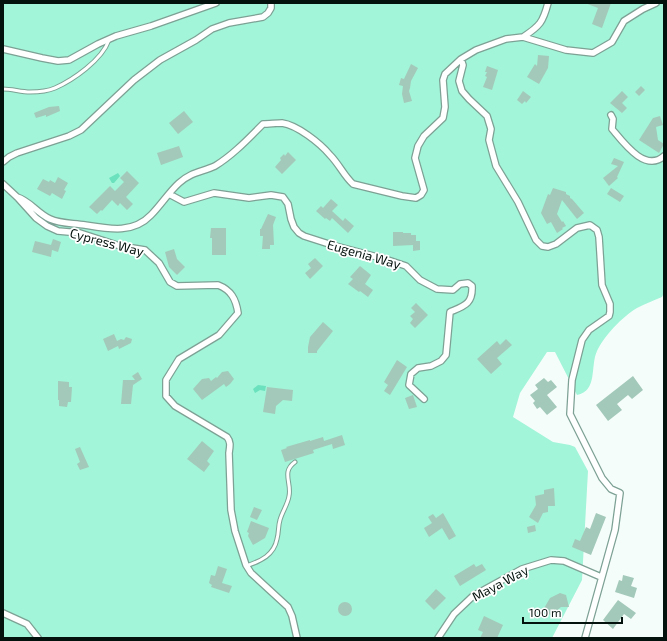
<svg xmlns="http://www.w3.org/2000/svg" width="667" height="641" font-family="'Exo 2',sans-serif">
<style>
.green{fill:#a2f5d8}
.water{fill:#6be2bd}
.building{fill:#a3c9ba}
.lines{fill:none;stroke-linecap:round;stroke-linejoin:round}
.service-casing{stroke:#7da194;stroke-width:5}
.minor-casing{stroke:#7da194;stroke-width:8}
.service{stroke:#fff;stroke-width:3}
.minor{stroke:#fff;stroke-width:5.5}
.labels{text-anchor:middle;stroke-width:3.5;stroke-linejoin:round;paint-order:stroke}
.street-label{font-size:13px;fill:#04120d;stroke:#fff}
</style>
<rect width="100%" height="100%" fill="#f5fdfa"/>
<!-- green -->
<path class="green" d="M3,3H664V293L662,297C654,300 645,304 637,308C622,317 604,336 597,351C590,366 598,391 577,395L555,352H547L520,393L513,417L553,442L570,445L575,447L588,471L582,580L552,638H3Z"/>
<!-- water -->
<path class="water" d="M118,173L120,176L114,183H112L109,178Z
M258,385L266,386L265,391L260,390L255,393L253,389Z"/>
<!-- building -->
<path class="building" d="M585,3H611L602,28L592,24L598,8Z
M538,55L549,56L548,68L539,84L527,77L535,64L537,66Z
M411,64L418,68L411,81L410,88L409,91L412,101L404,103L402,94L403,86L399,85L401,78L404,79Z
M487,66L498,70L492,90L483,87L487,77L485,76L487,72H485Z
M641,86L645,90L639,96L635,92Z
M523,91L531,97L526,103L525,101L522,104L517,100Z
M622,91L628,97L622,103L627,108L622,113L610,103Z
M59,106L60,111L46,117V115L36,118L34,113L49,107Z
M184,111L193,122L178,134L169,123Z
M660,116L663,125L656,127L658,140L664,144L659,153L639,140L653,118Z
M179,146L183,157L161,165L157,153Z
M288,152L296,160L282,174L275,167L281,160L280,158L284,154L285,156Z
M614,158L624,162L617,177L618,178L609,186L603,178L618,166L611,164Z
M127,171L139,183L126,197L133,204L127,210L120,203L118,206L112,200L102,211L101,210L97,214L89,207L110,186L115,191L124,182L120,178Z
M58,177L68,183L64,190L66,191L62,199L52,193L50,196L37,189L43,179L49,182L50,180L55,183Z
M553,188L566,192V194L570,196V198L572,199L584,213L577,219L562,200L557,214L562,222L563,221L566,226L562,228L563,229L557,233L551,222L547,224L541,213L548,194L550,195Z
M611,188L624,196L620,202L607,194Z
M331,199L338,205L332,211L343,221L345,218L354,226L348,233L332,218L330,221L326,218L325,219L316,211L321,206L323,208Z
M268,214L276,217L273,225L274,245H270V249H262L263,236H260V229H261Z
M211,228H226V255H212V238H210Z
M393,232H403V233H411V235H416V241H420V250L413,251V245L393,246Z
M53,239L61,242L58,252L52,250L51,257L32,252L35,241L51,245Z
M174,249L177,259L185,267L177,275L169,267L165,252Z
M315,258L323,266L310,279L305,273L311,268L308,264Z
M360,266L371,275L365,284L373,290L368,297L360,291L359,292L348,284L353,279L350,277Z
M416,303L428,315L415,328L410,323L413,319L410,316L415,312L411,308Z
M323,322L333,331L317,351V353H308V347L310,337Z
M114,334L117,341L121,339L124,340L126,337L132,339L131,343L119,349L118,346L108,351L103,339Z
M506,339L512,345L497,358L502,364L491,374L477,359L497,341L500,345Z
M397,360L407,367L390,395L384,391L388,385L384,382Z
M228,371L234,379L230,384L226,387L224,384L202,400L193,389L202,379L209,378L211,381L216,377L217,378L222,372Z
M138,372L142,379L133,385L131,404H121L123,380H135L132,376Z
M633,376L643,390L632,399L628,395L617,404L622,410L608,421L596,405Z
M544,378L548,382L551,380L557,387L547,395L557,407L547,415L540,407L537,409L533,403L535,401L530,395L538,389L535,385Z
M58,381L69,382V387H72L71,402H68L67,407L59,406V400H58Z
M267,387L293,390L292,401L283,400L276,406L275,414L263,412Z
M413,395L417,407L409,409L405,398Z
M342,435L345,445L333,449L332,444L313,450L314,453L285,462L281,450L287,448L286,447L310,440V441L323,437L324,441Z
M202,441L214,451L207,461L210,464L204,472L187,459Z
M80,447L89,467L80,470L77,464L80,462L75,449Z
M554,488L555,506H548V512L543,513L538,523L529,517L536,505L535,496L544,494V490Z
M254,507L262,510L257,520L250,517Z
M443,513L456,536L449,540L442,528L429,537L424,528L432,523L428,517L433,514L436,518Z
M596,513L606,517L591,555L572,547L575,539L580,541L586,527L590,529Z
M251,521L269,528L265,538L253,545L248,536L249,533L247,532Z
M535,525L536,531L528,533L527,527Z
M474,564L476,567L482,564L486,570L460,586L454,576Z
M218,566L227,569L222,583L232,586L229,593L211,587L212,585L209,583L211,575L215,576Z
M623,575L634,578L631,586L637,588L634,598L615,592L619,580L622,581Z
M436,589L446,598L434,610L425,601Z
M560,593L566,595L569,607H561L555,612L553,617L543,610L550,598Z
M618,600L636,613L631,619L624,614L613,629L603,620Z
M338 609a7 7 0 1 1 14 0a7 7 0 1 1-14 0Z
M484,616L503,625L497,638H480L483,632L478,630Z"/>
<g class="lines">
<!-- service casing -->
<g class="service-casing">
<path id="service" d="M3,89C12,89 21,92 30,92C38,92 48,91 55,88C73,80 102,60 109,40
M246,566C261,561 274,555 277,539C279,532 278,526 280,520C282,512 288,504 289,496C292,483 281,472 295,462"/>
</g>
<!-- minor casing -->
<g class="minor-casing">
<path id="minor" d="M523,37C540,26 543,22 548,3
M3,49L42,58L58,61L69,60L98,44L116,36L151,26L216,3
M461,59L463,65L459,81L462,91L469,99L487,116L491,129L489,140L496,166L518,202L536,240L542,246L548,247L556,244L577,228L590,225L597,230L599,237L602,285L610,304V312L609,316L589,330L582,340L572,380L570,414L602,478L611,489L620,493L615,530L585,638
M611,115L613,119L612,129C623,142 645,173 664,156
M3,162L9,157L17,153L69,136L81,130L134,80L160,60L196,40L212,29L229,23L263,17L268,13L271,8V3
M3,184L17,197L36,218L47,226L58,231L80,233L120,246L145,250L159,263L170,282L177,286L218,285C231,290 236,299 238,313L219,335L179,359L166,380V396L175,406L227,437C231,442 230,446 229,453L231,510L235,531L246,565L251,573L288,607L292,616L297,638
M169,194L184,202L214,193L249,198L271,195L283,197L288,204L291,219L294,227L299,233L304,236L332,245L385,259L406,266L420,280L437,289L453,290L460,284L468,283L472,286C473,304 464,306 450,312L446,355L441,361L431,366L418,368L411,374L409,385L424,399
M17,197C30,201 37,213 50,219C61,224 74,223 85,225C109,229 133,234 151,215C161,205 169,192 179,183C191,172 202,172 215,166C233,155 248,139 263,124C269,124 276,123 282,123C297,125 320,143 330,155C339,164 344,176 353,184L402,196L416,198L421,195L424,190L415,158L418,146L424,136L443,118L445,107L443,80L445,74L461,59L476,50L506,39L523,37L566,50L593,53L612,42L624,21L643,9L656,3
M3,613L27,624L38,638
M438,638L454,614L473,596L522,569L551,560L564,561L601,577"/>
</g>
<!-- service -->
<use href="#service" class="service"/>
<!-- minor -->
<use href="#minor" class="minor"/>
</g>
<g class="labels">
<!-- street labels -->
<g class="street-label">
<text transform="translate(107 242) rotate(15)" y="5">Cypress Way</text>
<text transform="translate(364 254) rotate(16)" y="5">Eugenia Way</text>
<text transform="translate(500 583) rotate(-28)" y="5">Maya Way</text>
</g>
</g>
<!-- border -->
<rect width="667" height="641" fill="none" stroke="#04120d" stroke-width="8"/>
<!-- scale -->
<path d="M523 617v6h99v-6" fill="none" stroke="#04120d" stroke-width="2"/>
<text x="529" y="617" font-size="12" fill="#04120d" stroke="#ffffff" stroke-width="3" paint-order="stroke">100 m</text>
</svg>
